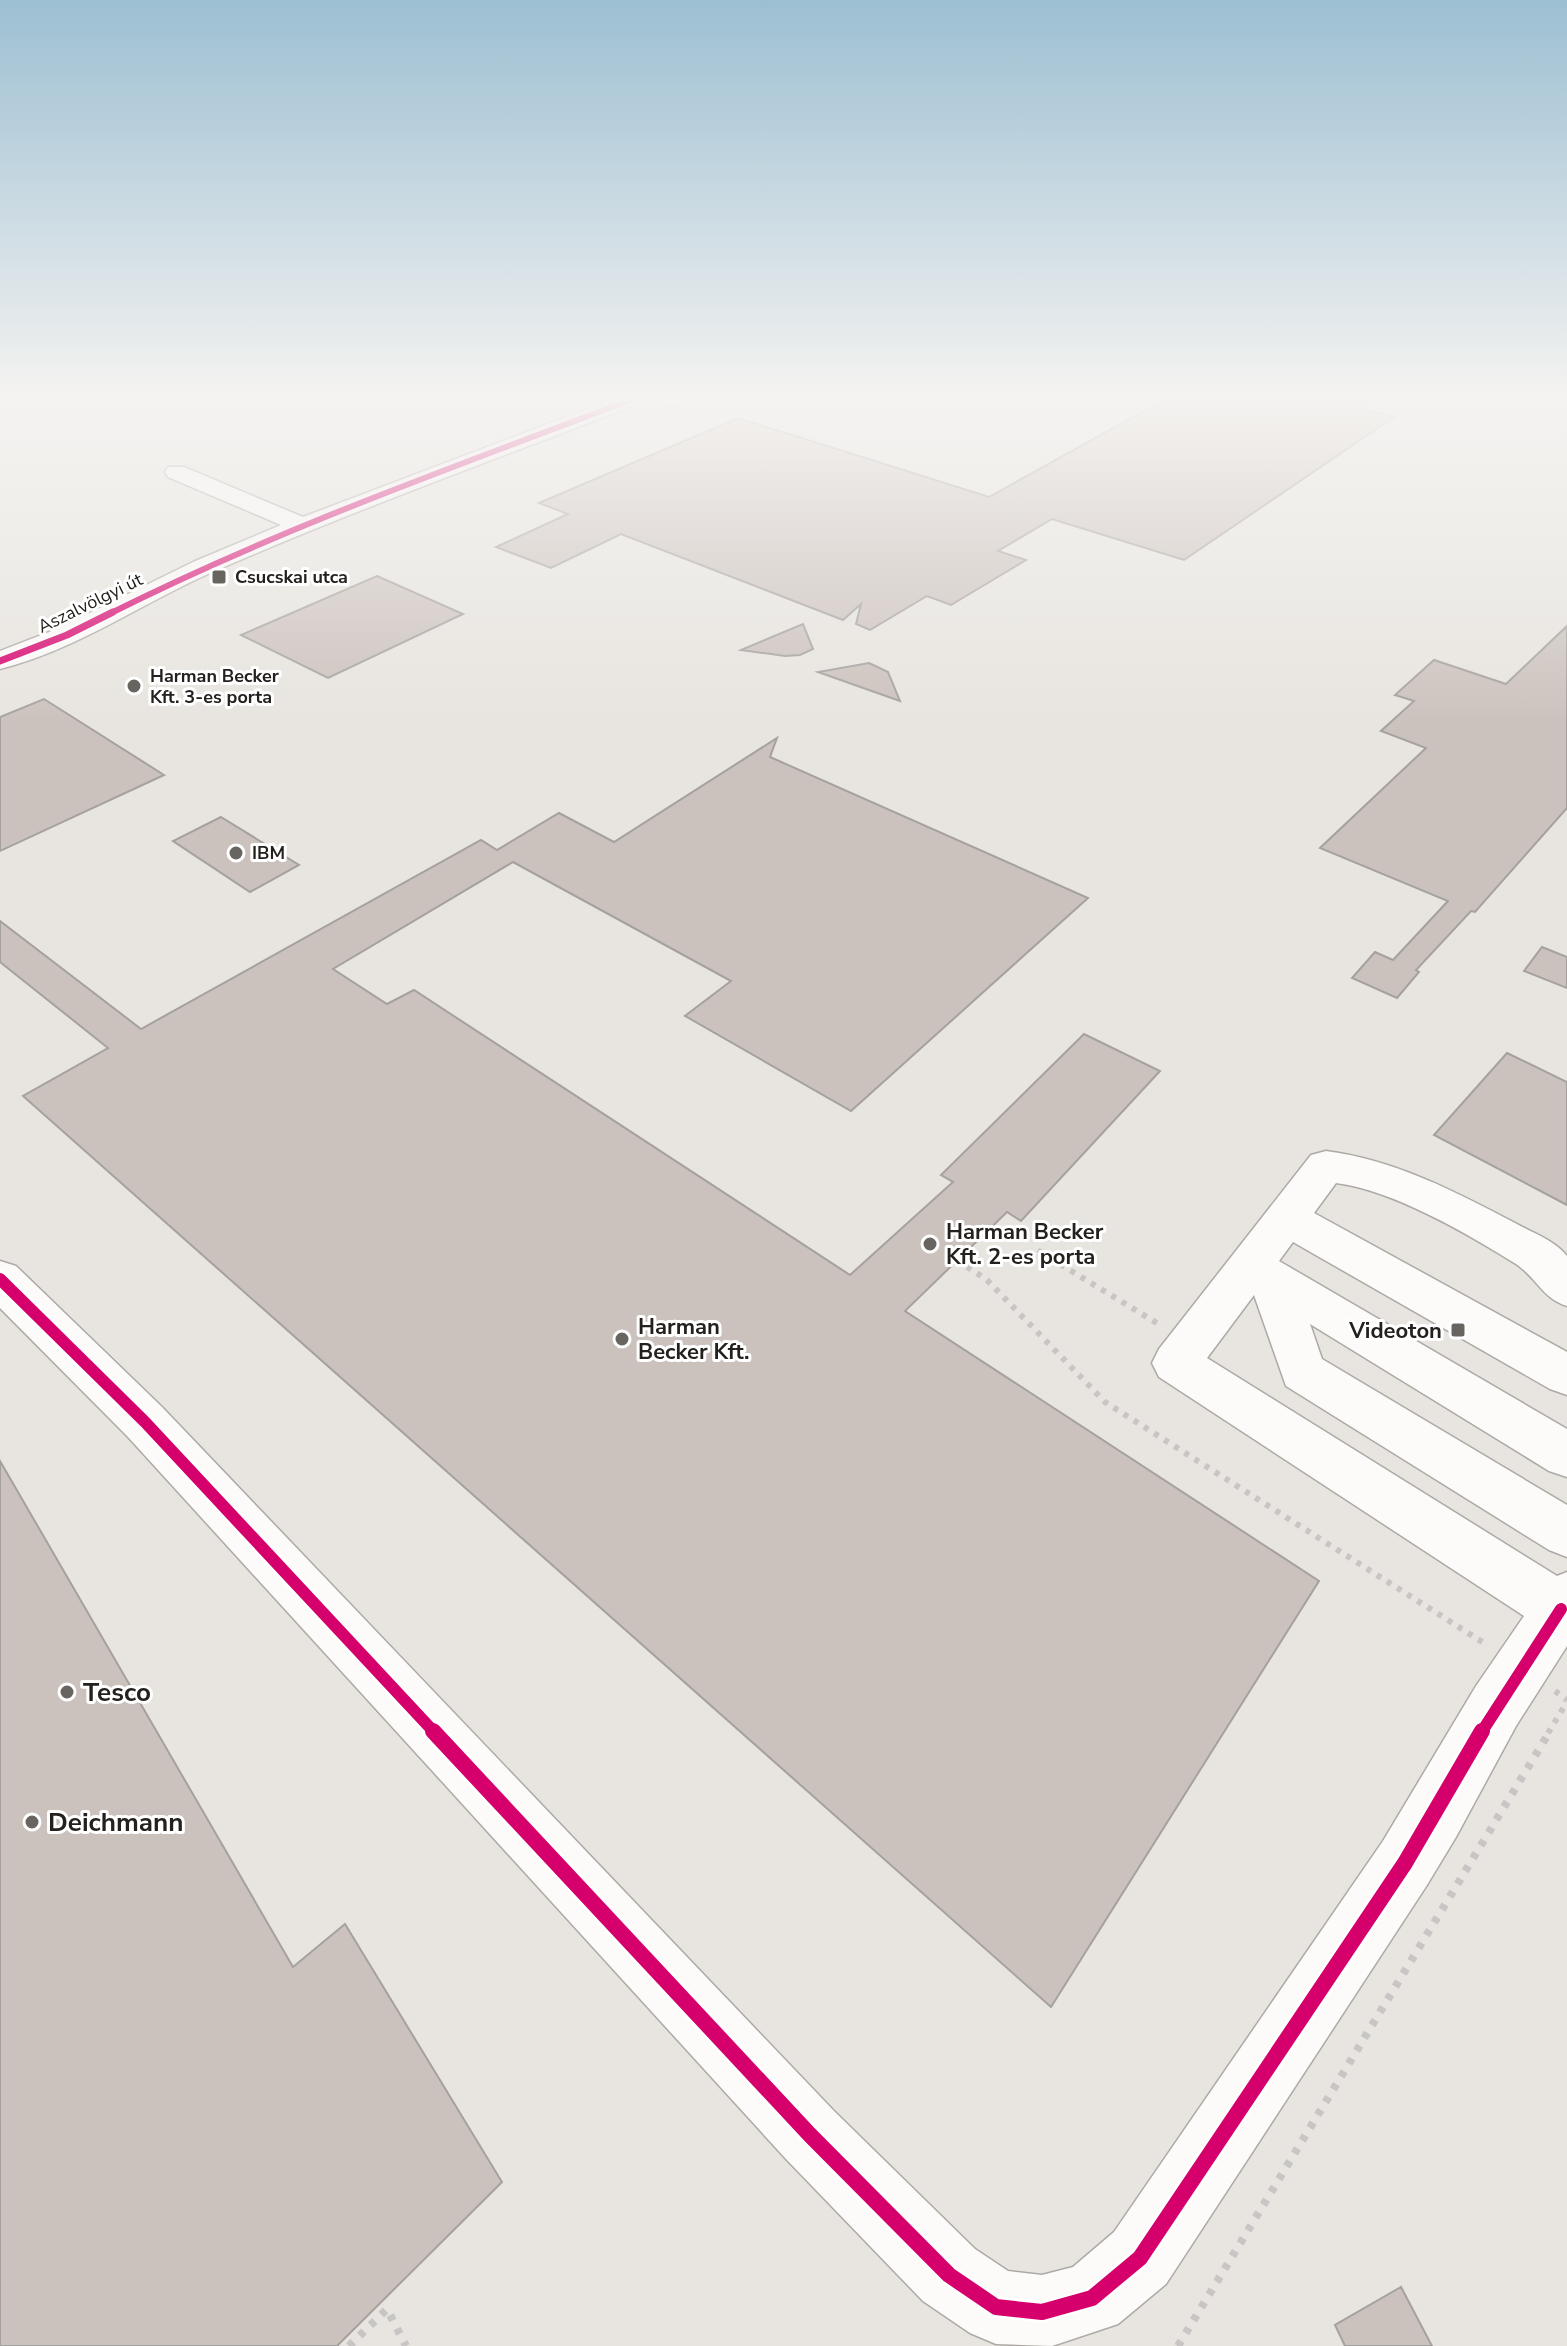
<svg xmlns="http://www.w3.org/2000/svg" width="1567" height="2346" font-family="'Nunito Sans',sans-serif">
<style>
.building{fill:#ccc2bd;stroke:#a4a19e;stroke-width:2}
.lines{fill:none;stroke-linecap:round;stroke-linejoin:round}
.minor-casing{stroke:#adaaa6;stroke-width:3}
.path-far2{stroke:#c8c5c5;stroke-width:5;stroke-dasharray:4 6;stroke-linecap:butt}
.path-far1{stroke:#c8c5c5;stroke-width:6;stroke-dasharray:5 7;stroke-linecap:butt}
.path{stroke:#c8c5c5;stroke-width:8;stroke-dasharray:6 9;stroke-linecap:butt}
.minor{fill:#fcfbfa;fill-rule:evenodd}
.cycleway-far3-casing{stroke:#fff;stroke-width:9}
.cycleway-far2-casing{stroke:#fff;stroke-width:11}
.cycleway-far1-casing{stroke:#fff;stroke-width:17}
.cycleway-casing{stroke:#fff;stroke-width:21}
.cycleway-far3{stroke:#d6006c;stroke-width:6}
.cycleway-far2{stroke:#d6006c;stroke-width:7}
.cycleway-far1{stroke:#d6006c;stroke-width:12}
.cycleway{stroke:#d6006c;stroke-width:16}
.poi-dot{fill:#686561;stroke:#fff;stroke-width:3}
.labels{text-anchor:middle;stroke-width:6;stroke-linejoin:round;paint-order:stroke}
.far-poi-label{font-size:18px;font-weight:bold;fill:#23201d;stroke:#fff;text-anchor:start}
.far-street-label{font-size:18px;fill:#23201d;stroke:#fff}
.poi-label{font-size:22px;font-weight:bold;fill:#23201d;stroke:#fff;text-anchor:start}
.near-poi-label{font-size:26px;font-weight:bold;fill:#23201d;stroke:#fff;text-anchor:start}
</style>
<rect width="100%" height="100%" fill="#e8e5e0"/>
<!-- building -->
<path class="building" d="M1171,396H1379L1361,409L1394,417L1184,560L1052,519L998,551L1026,560L951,605L927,596L870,630L856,624L861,604L843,620L621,534L551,568L496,547L568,514L539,503L738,418L989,497Z
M377,576L463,614L328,678L241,635Z
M803,624L813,649L800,655L785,656L741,650Z
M1567,626V808L1475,912L1471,911L1416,970L1419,972L1397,998L1352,978L1375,952L1393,960L1448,901L1320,848L1426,748L1381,731L1414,701L1395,695L1434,660L1506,684Z
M869,663L888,672L900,701L818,672Z
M44,699L164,775L0,851V717Z
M777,738L770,757L1088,898L851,1111L685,1016L731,981L513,862L333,969L387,1004L414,990L850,1275L953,1182L941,1175L1084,1034L1160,1071L1021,1221L1007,1212L905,1311L1319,1581L1051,2007L23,1096L108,1048L0,962V921L141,1029L481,840L497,850L559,813L614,842Z
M221,817L299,865L250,892L173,841Z
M1542,947L1567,957V988L1524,971Z
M1507,1053L1567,1082V1205L1434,1135Z
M0,1461L293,1967L345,1924L502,2182L337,2346H0Z
M1401,2287L1432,2346H1345L1335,2325Z"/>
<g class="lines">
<!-- minor casing -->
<g class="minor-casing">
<path id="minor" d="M621,396H704L701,400L674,406L638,404C497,459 354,510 215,571C143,602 77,650 0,669V651L57,629L193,562L281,525L168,477L165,472L168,467H184L303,517Z
M1326,1151C1395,1160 1454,1191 1515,1223C1533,1233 1554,1240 1567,1256V1306C1542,1298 1537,1278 1516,1264C1468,1234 1393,1190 1336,1183L1314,1213L1567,1352V1395L1550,1389L1293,1242L1279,1261L1567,1429V1477L1549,1471L1310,1324L1322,1359L1567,1505V1557L1549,1550L1286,1386L1254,1295L1207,1358L1557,1576L1567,1572V1646L1516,1726L1456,1837L1427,1885L1166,2284L1118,2324L1052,2346L996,2344L970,2333L923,2301L786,2159L128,1437L0,1308V1261L16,1266L162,1407L834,2111L975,2249L1008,2271L1042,2275L1073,2267L1114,2232L1383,1841L1476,1686L1524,1616L1159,1377L1152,1363L1159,1349L1311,1155Z"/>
</g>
<!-- path-far2 -->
<path class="path-far2" d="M1038,1250L1054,1260"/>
<!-- path-far1 -->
<path class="path-far1" d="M1050,1258L1160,1325
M957,1260L987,1280L1105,1402L1487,1645
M1555,1691L1567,1700
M1548,1733L1567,1702"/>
<!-- path -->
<path class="path" d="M349,2346L387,2309L406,2346
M1178,2346L1550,1731"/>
<!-- minor -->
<use href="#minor" class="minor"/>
<!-- cycleway-far3 casing -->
<g class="cycleway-far3-casing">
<path id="cycleway-far3" d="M109,614C280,528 462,464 641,396"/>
</g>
<!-- cycleway-far2 casing -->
<g class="cycleway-far2-casing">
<path id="cycleway-far2" d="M0,661L67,635L113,612"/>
</g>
<!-- cycleway-far1 casing -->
<g class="cycleway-far1-casing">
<path id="cycleway-far1" d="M0,1279L145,1422L435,1733
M1481,1733L1561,1609"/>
</g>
<!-- cycleway casing -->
<g class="cycleway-casing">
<path id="cycleway" d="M433,1731L810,2135L949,2275L996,2307L1042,2312L1092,2298L1140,2258L1405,1863L1482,1731"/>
</g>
<!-- cycleway-far3 -->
<use href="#cycleway-far3" class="cycleway-far3"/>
<!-- cycleway-far2 -->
<use href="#cycleway-far2" class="cycleway-far2"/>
<!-- cycleway-far1 -->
<use href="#cycleway-far1" class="cycleway-far1"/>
<!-- cycleway -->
<use href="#cycleway" class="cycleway"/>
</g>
<!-- sky -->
<linearGradient id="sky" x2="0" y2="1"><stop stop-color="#9cbfd2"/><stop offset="0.55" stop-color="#f5f3f1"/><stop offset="1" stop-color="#f5f3f1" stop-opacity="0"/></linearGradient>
<rect width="1567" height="725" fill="url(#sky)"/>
<!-- markers -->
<g class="poi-dot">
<rect x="211" y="569" width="16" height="16" rx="4"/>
<circle cx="134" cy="686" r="8"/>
<circle cx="236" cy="853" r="8"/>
<circle cx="930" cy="1244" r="8"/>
<rect x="1450" y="1322" width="16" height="16" rx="4"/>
<circle cx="622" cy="1339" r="8"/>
<circle cx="67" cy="1692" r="8"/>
<circle cx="32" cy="1822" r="8"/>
</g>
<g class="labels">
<!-- far-poi labels -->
<g class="far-poi-label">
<text x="235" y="583">Csucskai utca</text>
<text x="150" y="682">Harman Becker<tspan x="150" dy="21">Kft. 3-es porta</tspan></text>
<text x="252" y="859">IBM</text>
</g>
<!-- far-street labels -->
<g class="far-street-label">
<text transform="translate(90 603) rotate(-26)" y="6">Aszalvölgyi út</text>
</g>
<!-- poi labels -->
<g class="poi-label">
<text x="946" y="1239">Harman Becker<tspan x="946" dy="25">Kft. 2-es porta</tspan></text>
<text x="638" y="1334">Harman<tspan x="638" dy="25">Becker Kft.</tspan></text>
<text x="1442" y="1338" text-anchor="end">Videoton</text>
</g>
<!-- near-poi labels -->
<g class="near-poi-label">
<text x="83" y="1701">Tesco</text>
<text x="48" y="1831">Deichmann</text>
</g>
</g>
</svg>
